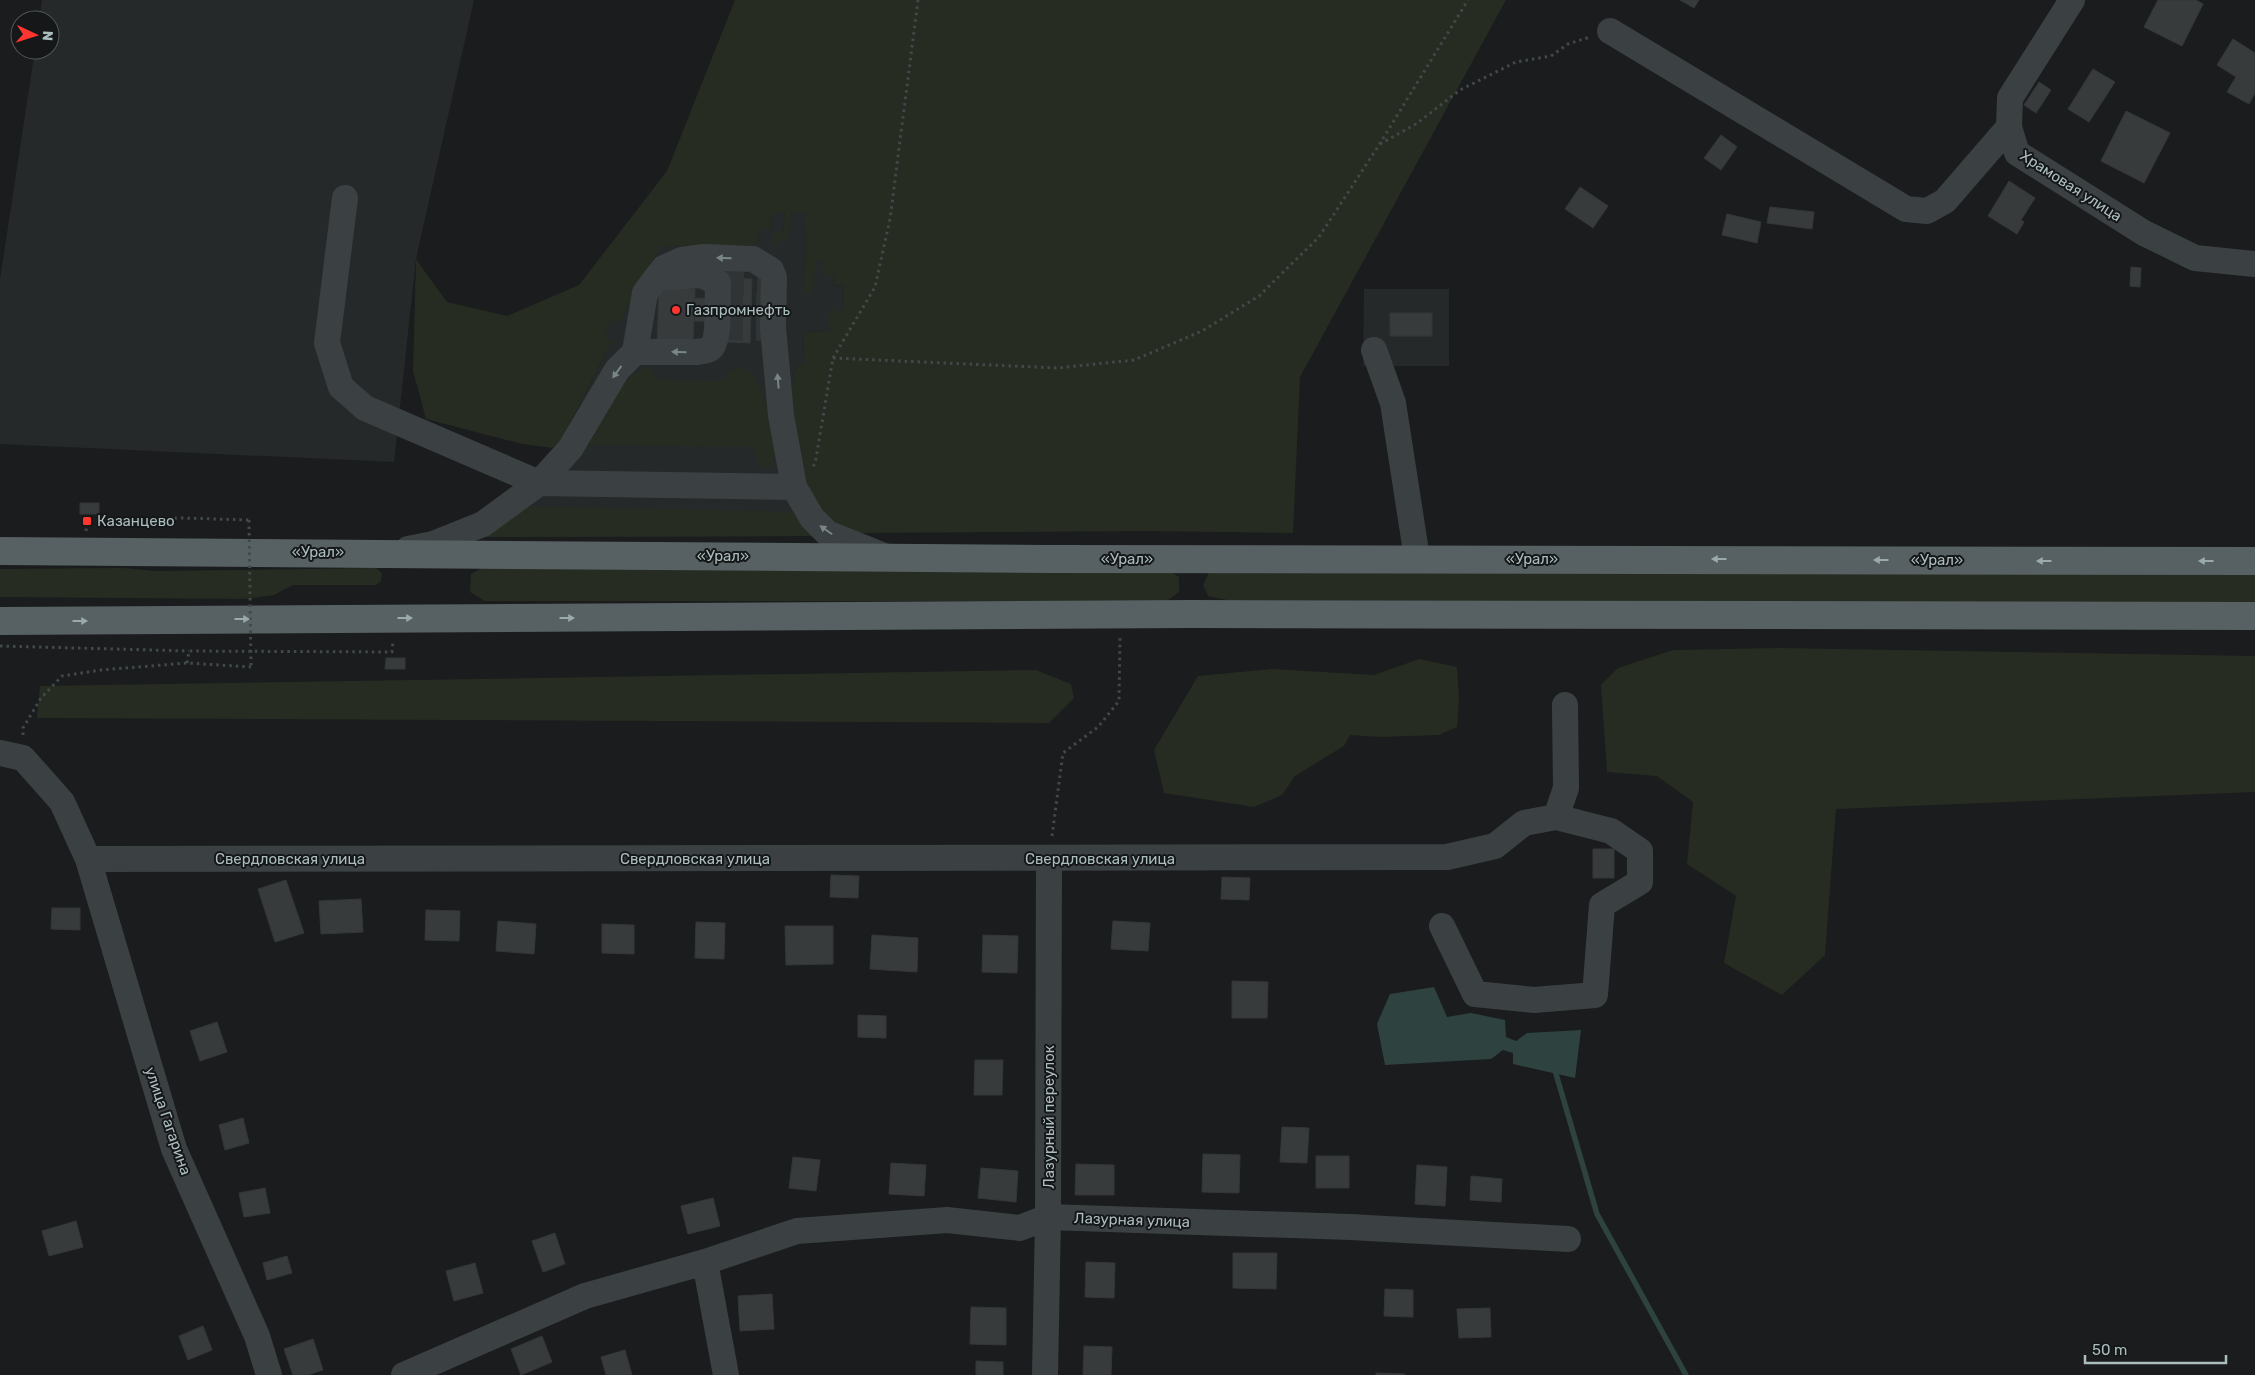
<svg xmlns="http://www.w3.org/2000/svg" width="2255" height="1375" font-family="Rubik,sans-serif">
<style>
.built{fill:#26292a}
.green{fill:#262c21}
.water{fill:#2e433f}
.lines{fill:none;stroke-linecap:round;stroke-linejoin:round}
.stream{stroke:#2e433f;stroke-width:5.5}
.building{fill:#373b3c;stroke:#343739}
.minor-tunnel{stroke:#303435;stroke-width:26;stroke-dasharray:26 13;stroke-linecap:butt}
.path{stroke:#41494a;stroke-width:3;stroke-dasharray:2.5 4;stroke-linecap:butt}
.minor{stroke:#3b4143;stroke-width:26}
.major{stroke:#576062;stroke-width:28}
.path-bridge{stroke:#41494a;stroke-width:3;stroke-dasharray:2.5 4;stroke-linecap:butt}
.oneway{fill:#798587}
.oneway2{fill:#9baaac}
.poi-dot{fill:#ff3530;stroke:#151718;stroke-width:2}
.labels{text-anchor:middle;stroke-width:4;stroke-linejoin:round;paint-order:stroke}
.street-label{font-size:15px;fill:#acbdbe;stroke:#151718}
.poi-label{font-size:15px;fill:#acbdbe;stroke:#151718;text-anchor:start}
</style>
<rect width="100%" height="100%" fill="#1a1c1d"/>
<!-- built -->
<path class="built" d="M42,0H474L416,259L394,462L0,444V279L35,50H50V20H39Z
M792,211L805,212L804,293H813L815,259L824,260L834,275L833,285L844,286L843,311L829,331L804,332L803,362L795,371L857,540L809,536L479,537L559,445L612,341L603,337L612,319L619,322L661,245H758L759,230H771L772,213H785L783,231H773L787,238L790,231Z
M1364,289H1449V366H1363Z"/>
<!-- green -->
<path class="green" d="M735,0H1506L1300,377L1293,533L1148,531L854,533L835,530L806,492L791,391L795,371L803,362L804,332L829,331L830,311H843L844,286L833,285L834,275L823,274V260H816L813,293H804L805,212H792C791,228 793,243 772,244L773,231H783L785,213H772L771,230H759L758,245L661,246L619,322L612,319L604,337L612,341L559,445L552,448L522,444L426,419L413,371L416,259L447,302L507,316L579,285L667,171Z
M740,366C748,369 755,376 759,385C767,401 779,448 773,465L762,468L758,464L753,447L588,445C602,419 619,375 648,367L659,380L722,381L729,372Z
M518,506L794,512L809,536L479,537Z
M124,568L156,571L376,568L382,573L381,581L376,585H293L274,595L244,599L0,597V569Z
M482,568L1167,569L1179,577V592L1167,601H485L470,592L471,574Z
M1209,572L2255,573V604L1227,600L1208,596L1203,585Z
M1778,648L2255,656V792L1836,809L1825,955L1782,995L1724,963L1736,896L1687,864L1693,802L1657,776L1607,772L1601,685L1618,668L1673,650Z
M1419,659L1457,667L1459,698L1457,727L1439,735L1379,737L1350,735L1344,746L1295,776L1282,795L1254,807L1164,793L1154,750L1198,676L1272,669L1374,675Z
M1036,670L1071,684L1074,698L1049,723L37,718L40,686Z"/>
<!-- water -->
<path class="water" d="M1434,987L1447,1017L1471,1013L1505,1020L1506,1037L1516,1041L1527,1033L1581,1030L1575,1078L1513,1064V1053L1503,1050L1491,1059L1385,1065L1377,1024L1390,994Z"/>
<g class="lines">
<!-- stream -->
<path class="stream" d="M1554,1067L1597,1214L1686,1375"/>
</g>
<!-- building -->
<path class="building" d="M1680,0H1699L1694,8Z
M2158,0H2196L2203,4L2182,46L2144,27Z
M2233,39L2255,53V93L2249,104L2227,92L2236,77L2217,65Z
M2093,69L2115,82L2089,122L2068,109Z
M2039,82L2051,90L2036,113L2024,105Z
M2126,111L2170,133L2144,183L2101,161Z
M1721,135L1737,147L1721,170L1704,158Z
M2009,181L2035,198L2021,220L2024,222L2017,234L1988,216Z
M1580,187L1608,206L1593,228L1565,209Z
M1770,207L1814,212L1812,229L1767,223Z
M1727,214L1761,222L1757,243L1722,235Z
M2131,267L2141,268L2140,287L2130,286Z
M729,278L752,279L750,343L727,342L728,322L694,321V298L728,299Z
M659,288L695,289L693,345L657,344Z
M1390,313H1432V336H1390Z
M80,503H99V514H80Z
M386,658H405V669H385Z
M1593,849H1614V878H1593Z
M831,875L859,876L858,898L830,897Z
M1222,877L1250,878L1249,900L1221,899Z
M286,880L304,933L275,942L258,889Z
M361,899L363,932L321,934L319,901Z
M52,908H80V930L51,929Z
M426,910L460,911L459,941L425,940Z
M498,921L536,924L534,954L496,951Z
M1113,921L1150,923L1148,951L1111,949Z
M696,922L725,923L724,959L695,958Z
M602,924L634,925V954L602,953Z
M785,926H833V964L786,965Z
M872,935L918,938L917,972L870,969Z
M983,935L1018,936L1017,973L982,972Z
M1232,981L1268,982L1267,1018H1232Z
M858,1015L886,1016V1038L858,1037Z
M217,1022L227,1052L200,1061L190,1031Z
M975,1060H1003L1002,1095H974Z
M243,1118L249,1143L225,1150L219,1125Z
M1282,1127L1309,1128L1307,1163L1280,1162Z
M1203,1154L1240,1155L1239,1193L1202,1192Z
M1316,1156H1349V1188H1316Z
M793,1157L820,1160L816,1191L789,1188Z
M891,1163L926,1165L924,1196L889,1194Z
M1076,1164L1114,1165V1195H1075Z
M1417,1165L1447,1167L1445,1206L1415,1204Z
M981,1168L1018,1171L1016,1202L978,1198Z
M1471,1176L1502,1179L1501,1202L1470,1200Z
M265,1188L270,1213L244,1217L239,1193Z
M713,1198L720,1226L688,1234L681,1206Z
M76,1221L83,1247L49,1256L42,1231Z
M555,1233L565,1264L543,1272L532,1241Z
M1233,1253H1277L1276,1289L1233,1288Z
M287,1256L292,1273L267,1280L263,1263Z
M1086,1262L1115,1263L1114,1298L1085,1297Z
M475,1263L483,1293L454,1301L446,1271Z
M1385,1289L1413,1290V1317L1384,1316Z
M772,1294L774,1329L740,1331L738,1296Z
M971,1307L1006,1308V1345L970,1344Z
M1490,1308L1491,1337L1459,1338L1457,1309Z
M203,1326L212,1350L188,1360L179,1336Z
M542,1336L552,1362L521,1375L511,1349Z
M313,1339L323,1370L308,1375H293L284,1349Z
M1084,1346L1112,1347L1111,1375H1083Z
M625,1350L632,1375H606L601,1357Z
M976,1361L1003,1362V1375H976Z
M1376,1373L1405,1374V1375H1376Z"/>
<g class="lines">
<!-- minor-tunnel -->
<path class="minor-tunnel" d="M718,283L775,284
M717,304L774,305
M717,327L773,328"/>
<!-- path -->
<path class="path" d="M1380,144L1416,124L1460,90L1516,62L1551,56L1568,44L1590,37
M833,358L875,287L890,219L918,0
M813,466L815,464L833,358L1057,368L1134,360L1202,331L1259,296L1319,237L1379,145L1468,0
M86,531L87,521L182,518L249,520
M0,646L189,651
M187,663L189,651L392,652L393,641
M23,735V728L41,698L62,676L101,670L187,663L251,667
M1052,836L1063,753L1098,727L1119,701L1120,636"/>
<!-- minor -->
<path class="minor" d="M2072,0L2010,98L2009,127L2017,153L2144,233L2195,258L2255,264
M1610,31L1906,209L1927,211L1945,201L2009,127
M345,198L327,343L341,387L365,408L539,483L794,487
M1374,350L1393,403L1417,558
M635,352H697C702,351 709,351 712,347C720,337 717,296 718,283L702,275L669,277
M408,549L433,544L483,524L539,483L570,449L617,370L635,352L645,293L656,278L664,268L682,260L704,257L753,259L771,270L774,277L773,328L781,415L794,487L812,518L827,533L887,557
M0,753L23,758L62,802L88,859L174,1149L257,1336L269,1375
M88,859L1447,857L1495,846L1524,823L1556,817L1566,788L1565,705
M1442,926L1475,994L1534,1000L1595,995L1602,905L1640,882V851L1611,831L1556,817
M705,1262L726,1375
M404,1375L585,1296L705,1262L797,1231L947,1220L1020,1228L1048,1217L1350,1227L1568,1239
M1045,1375L1048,1217L1049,859"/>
<!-- major -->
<path class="major" d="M0,551L1048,559L2255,561
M0,621L1191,614L2255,616"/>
<!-- path-bridge -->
<path class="path-bridge" d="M249,520L251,667"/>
</g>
<!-- one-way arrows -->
<defs><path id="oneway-solid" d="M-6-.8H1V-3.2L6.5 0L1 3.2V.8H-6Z" transform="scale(1.25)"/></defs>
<g class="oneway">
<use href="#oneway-solid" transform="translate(724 258) rotate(-179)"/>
<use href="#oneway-solid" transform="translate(679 352) rotate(-179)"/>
<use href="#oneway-solid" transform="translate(617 372) rotate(126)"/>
<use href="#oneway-solid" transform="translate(778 381) rotate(-95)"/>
<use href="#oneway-solid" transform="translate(826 530) rotate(-145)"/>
</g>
<g class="oneway2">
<use href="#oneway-solid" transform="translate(1719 559) rotate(-180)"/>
<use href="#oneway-solid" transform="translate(1881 560) rotate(-180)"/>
<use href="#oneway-solid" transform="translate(2044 561) rotate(-180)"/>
<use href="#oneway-solid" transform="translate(2206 561) rotate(-180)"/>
<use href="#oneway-solid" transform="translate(405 618)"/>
<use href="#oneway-solid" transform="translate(567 618)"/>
<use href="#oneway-solid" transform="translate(242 619)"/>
<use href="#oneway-solid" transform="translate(80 621)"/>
</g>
<!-- markers -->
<g class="poi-dot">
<circle cx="676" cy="310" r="5"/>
<rect x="82" y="516" width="10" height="10" rx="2.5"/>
</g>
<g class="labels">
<!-- street labels -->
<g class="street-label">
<text transform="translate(2071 186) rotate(33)" y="5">Храмовая улица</text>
<text x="318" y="557">«Урал»</text>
<text x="723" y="561">«Урал»</text>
<text x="1127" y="564">«Урал»</text>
<text x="1532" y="564">«Урал»</text>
<text x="1937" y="565">«Урал»</text>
<text x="290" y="864">Свердловская улица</text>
<text x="695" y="864">Свердловская улица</text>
<text x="1100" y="864">Свердловская улица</text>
<text transform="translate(1049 1117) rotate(-90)" y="5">Лазурный переулок</text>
<text transform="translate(168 1121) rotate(71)" y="5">улица Гагарина</text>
<text transform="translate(1132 1220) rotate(2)" y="5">Лазурная улица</text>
</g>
<!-- poi labels -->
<g class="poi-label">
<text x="686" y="315">Газпромнефть</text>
<text x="97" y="526">Казанцево</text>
</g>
</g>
<!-- north arrow -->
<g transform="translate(35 35) rotate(94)"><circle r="24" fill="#151718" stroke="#51595a"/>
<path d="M0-4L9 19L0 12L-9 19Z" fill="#ff3530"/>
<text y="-8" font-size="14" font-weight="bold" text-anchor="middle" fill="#acbdbe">N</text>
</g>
<!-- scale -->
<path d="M2085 1355v8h141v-8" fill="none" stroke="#acbdbe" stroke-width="2.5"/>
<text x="2092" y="1355" font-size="15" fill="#acbdbe" stroke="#151718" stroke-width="4" paint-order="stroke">50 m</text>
</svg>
